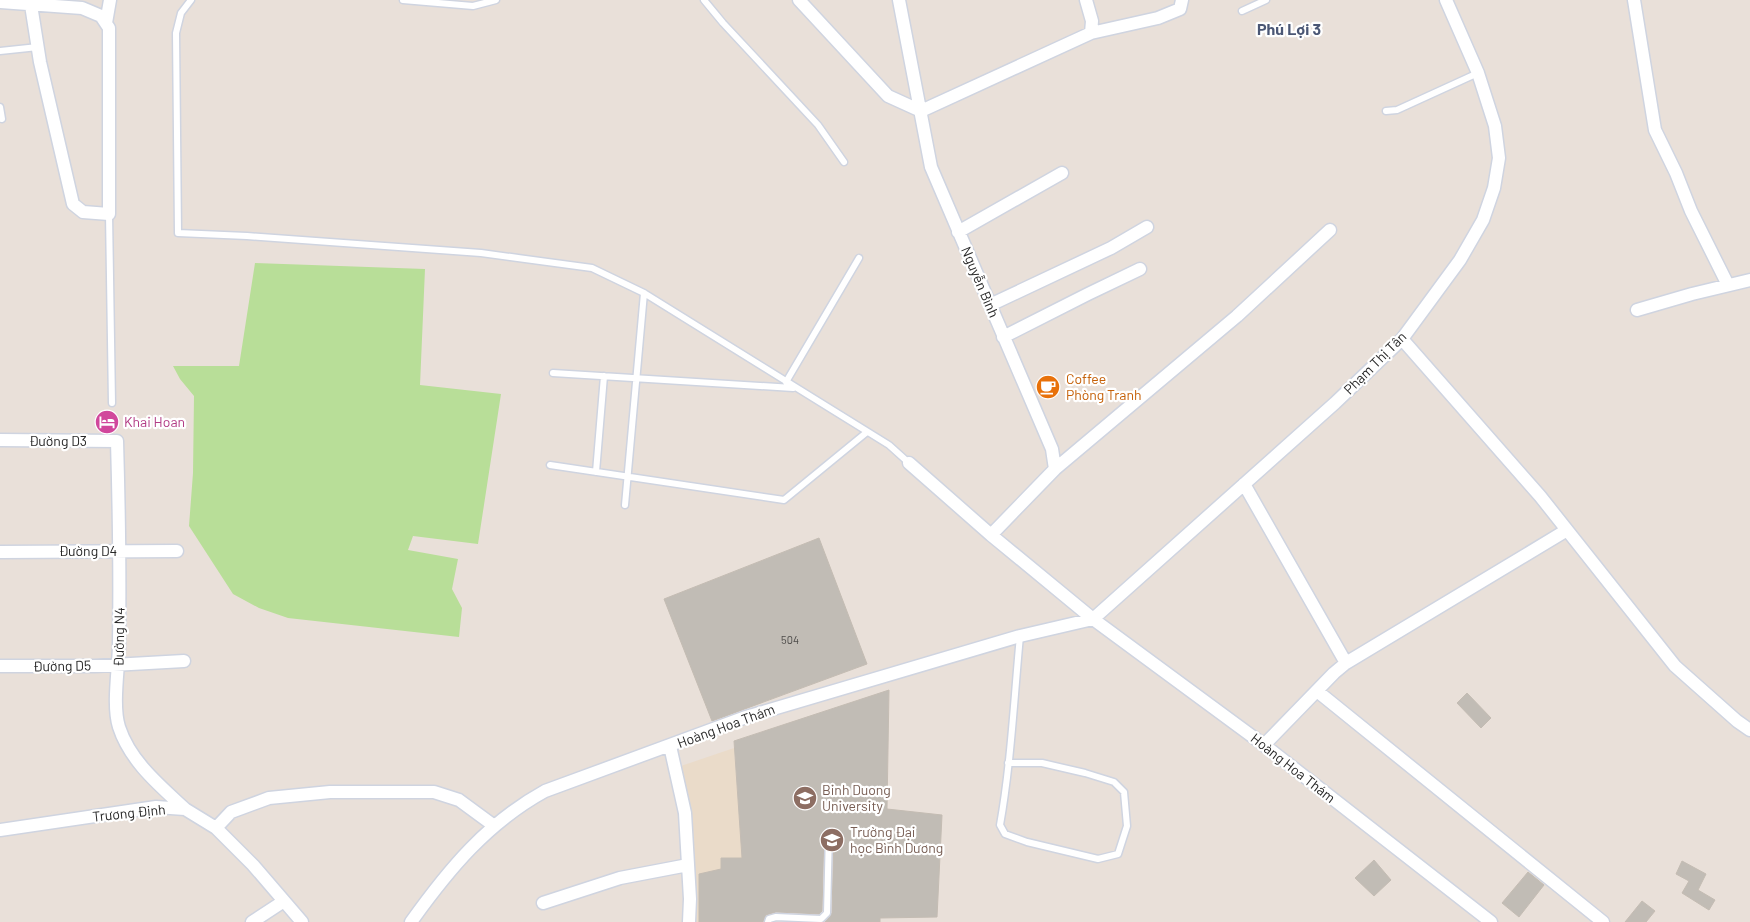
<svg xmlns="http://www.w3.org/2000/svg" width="1750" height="922" font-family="Barlow,sans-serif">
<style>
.education{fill:#eadbc9}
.green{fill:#b8de98}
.building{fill:#c1bcb5;stroke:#c4bcb3}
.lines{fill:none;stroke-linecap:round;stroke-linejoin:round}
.service-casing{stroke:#cfd4e0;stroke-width:9}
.minor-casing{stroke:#cfd4e0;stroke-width:15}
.service{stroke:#fff;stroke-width:6}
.minor{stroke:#fff;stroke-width:12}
.labels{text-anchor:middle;stroke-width:4.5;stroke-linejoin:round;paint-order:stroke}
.number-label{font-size:11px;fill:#4e4c4a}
.street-label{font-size:14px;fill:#272727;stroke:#fff}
.food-label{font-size:14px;fill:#c56008;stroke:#fff;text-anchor:start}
.hotel-label{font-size:14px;fill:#b23c85;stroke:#fff;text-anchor:start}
.education-label{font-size:14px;fill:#785e54;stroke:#fff;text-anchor:start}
.quarter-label{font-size:16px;font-weight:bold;fill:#4b5775;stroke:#fff}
</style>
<rect width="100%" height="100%" fill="#e9e0d9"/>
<!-- education -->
<path class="education" d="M734,748L745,892V922H690L678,767Z"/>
<!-- green -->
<path class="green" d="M255,263L425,269L420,385L501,394L478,544L413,536L408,550L458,559L452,589L462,608L459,637L288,618L259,608L233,594L189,526L193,473L194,396L180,379L173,366H239Z"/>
<!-- building -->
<path class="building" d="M819,538L867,664L712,721L664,599Z
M889,690L887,809L942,815L937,917L880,918V922H825L832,913L834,832L832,828L829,827L824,832L822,911L819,914L776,912L766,915L763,922H699V874L721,869V858H742L734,741Z
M1467,693L1491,718L1481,728L1457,703Z
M1374,860L1391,880L1374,896L1355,878Z
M1682,861L1706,874L1698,890L1715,900L1709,910L1682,893L1689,881L1676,874Z
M1528,872L1544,885L1519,917L1502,903Z
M1642,901L1655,911L1646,922H1625Z"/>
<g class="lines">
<!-- service casing -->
<g class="service-casing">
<path id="service" d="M191,0L181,13L176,33L178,233L247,236L481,253L592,268L644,293L889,445L909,463
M403,0L473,6L496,0
M704,0L723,23L818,125L844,162
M1242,11L1266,0
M0,51L38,47
M0,107L2,119
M1386,111L1397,110L1478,73
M109,214L112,403
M553,373L793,388
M786,382L859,258
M550,465L784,500L867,432
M596,472L604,376
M625,505L644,293
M1008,763H1042L1085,773L1114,782L1124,792L1127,826L1118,854L1098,859L1027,842L1005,834L1000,825C1011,763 1014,699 1020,636
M768,922L769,919L776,917L821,919L827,913L829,832"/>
</g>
<!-- minor casing -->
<g class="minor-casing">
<path id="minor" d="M799,0L888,96L921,111L1091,33L1092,21L1086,0
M899,0L931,167L1052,449L1055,469L991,535
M1634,0L1655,130L1676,173L1691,211L1728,285
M0,2L82,8L101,16L109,28V214L83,212L73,204L40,62L31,5
M106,23L110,0
M1091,33L1158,18L1180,9L1182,0
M958,232L1062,173
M990,305L1111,248L1147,227
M1637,310L1692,294L1750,280
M1003,337L1088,294L1140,269
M1402,339L1540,496L1675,666L1737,721L1750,730
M0,440L117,441C119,509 120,576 119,643C119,667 112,705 119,727C130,761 159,785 185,809
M909,463L991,535L1093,619L1264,745L1491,922
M1055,469L1237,316L1330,230
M1244,484L1346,663
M0,552L177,551
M0,666H95L184,661
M1317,691L1603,922
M1264,745L1334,673L1346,663L1567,530
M670,746L685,813L690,899L689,922
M216,828L231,812L269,798L330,792H434L459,800L493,825
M0,830L156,807L185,809L216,828L253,865L302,922
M543,903L620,878L688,865
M252,922L284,901
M411,922C449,869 487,823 545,791L746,717L1020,636L1093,619L1335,403L1402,339L1460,260L1483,220L1494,188L1499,158L1495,126L1478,73L1446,0"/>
</g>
<!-- service -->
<use href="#service" class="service"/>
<!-- minor -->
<use href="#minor" class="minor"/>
</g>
<!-- icons -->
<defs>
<g id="cafe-disc" transform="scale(1.25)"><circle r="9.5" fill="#e8710a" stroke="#fff"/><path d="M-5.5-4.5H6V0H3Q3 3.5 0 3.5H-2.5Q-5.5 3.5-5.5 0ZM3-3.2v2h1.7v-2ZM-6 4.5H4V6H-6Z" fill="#fff"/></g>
<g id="hotel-disc" transform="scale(1.25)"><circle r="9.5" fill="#d1479c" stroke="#fff"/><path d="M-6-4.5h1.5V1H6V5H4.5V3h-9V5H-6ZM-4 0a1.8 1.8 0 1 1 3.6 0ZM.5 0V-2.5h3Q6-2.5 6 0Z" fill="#fff"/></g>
<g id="university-disc" transform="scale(1.25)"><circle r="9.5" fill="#8d6e63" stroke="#fff"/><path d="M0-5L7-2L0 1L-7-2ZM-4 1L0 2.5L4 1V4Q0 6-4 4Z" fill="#fff"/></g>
</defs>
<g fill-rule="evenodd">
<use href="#cafe-disc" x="1048" y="387"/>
<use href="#hotel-disc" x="107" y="422"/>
<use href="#university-disc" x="805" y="798"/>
<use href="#university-disc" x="832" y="840"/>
</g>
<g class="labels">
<!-- number labels -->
<g class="number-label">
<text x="790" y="644">504</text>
</g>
<!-- street labels -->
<g class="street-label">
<text transform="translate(980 282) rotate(67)" y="5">Nguyễn Bình</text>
<text transform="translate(1375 363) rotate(-45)" y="5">Phạm Thị Tân</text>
<text x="58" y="446">Đường D3</text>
<text x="88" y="556">Đường D4</text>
<text transform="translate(119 637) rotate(-89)" y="5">Đường N4</text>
<text transform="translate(62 666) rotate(-1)" y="5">Đường D5</text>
<text transform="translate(726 726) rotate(-20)" y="5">Hoàng Hoa Thám</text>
<text transform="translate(1293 768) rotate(38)" y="5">Hoàng Hoa Thám</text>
<text transform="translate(129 813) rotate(-6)" y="5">Trương Định</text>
</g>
<!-- food labels -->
<g class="food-label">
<text x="1066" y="384">Coffee<tspan x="1066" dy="16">Phòng Tranh</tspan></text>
</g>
<!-- hotel labels -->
<g class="hotel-label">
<text x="124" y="427">Khai Hoan</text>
</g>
<!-- education labels -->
<g class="education-label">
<text x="822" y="795">Binh Duong<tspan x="822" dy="16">University</tspan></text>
<text x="850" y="837">Trường Đại<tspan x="850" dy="16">học Bình Dương</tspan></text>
</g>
<!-- quarter labels -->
<g class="quarter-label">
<text x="1289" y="35">Phú Lợi 3</text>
</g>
</g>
</svg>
